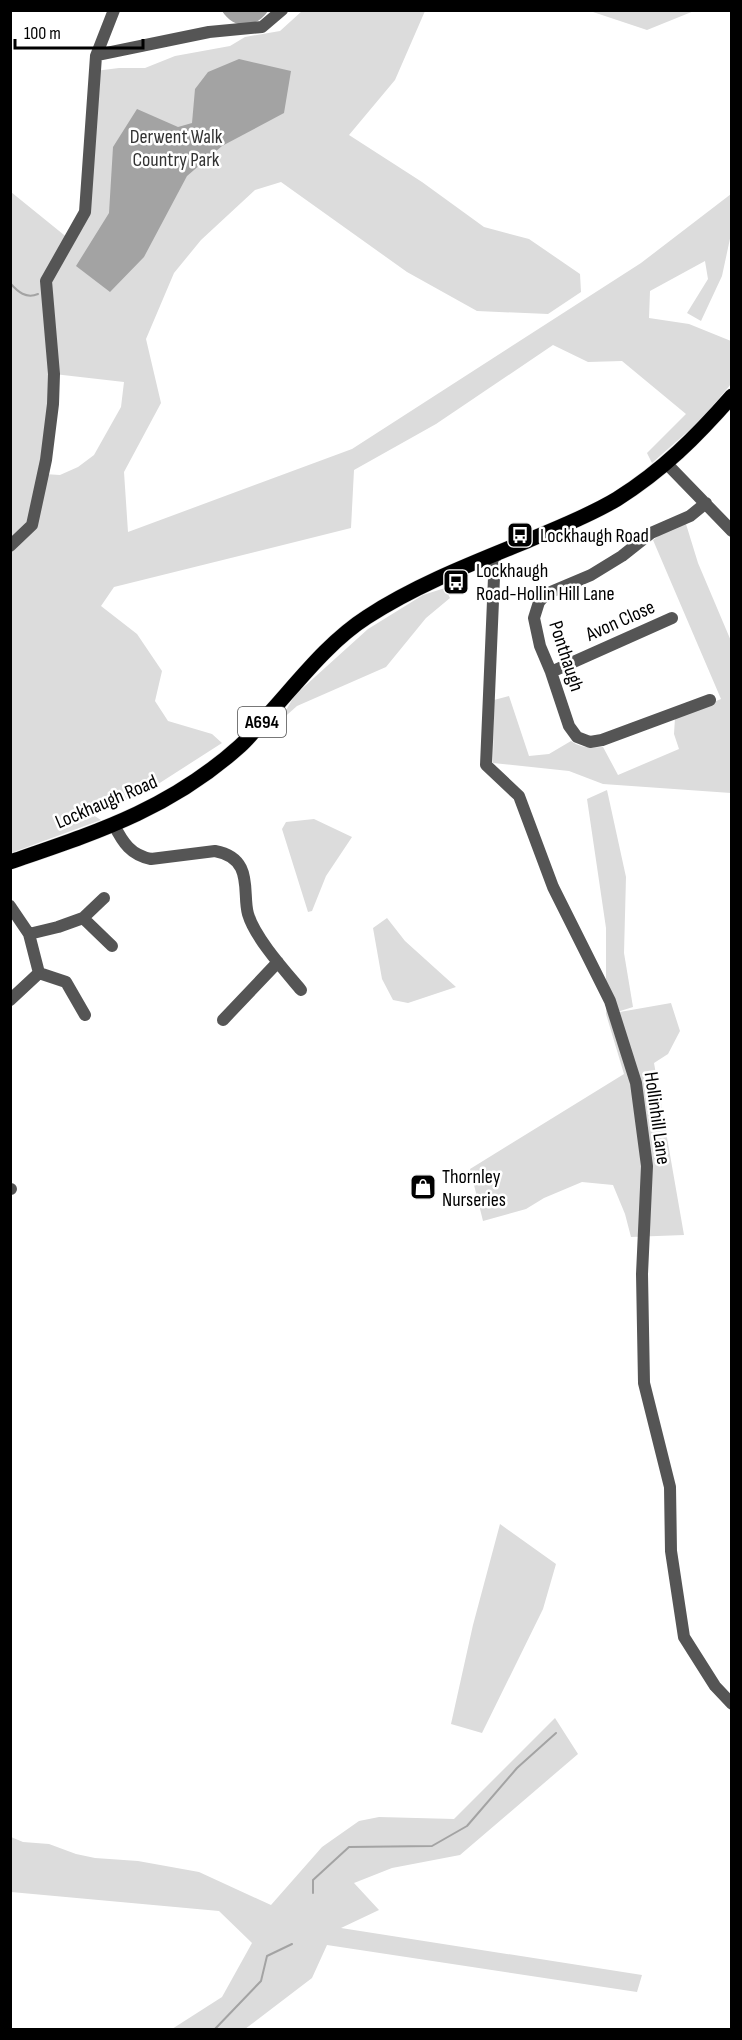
<svg xmlns="http://www.w3.org/2000/svg" width="742" height="2040" font-family="'Sofia Sans Condensed',sans-serif">
<style>
.green{fill:#dcdcdc;fill-rule:evenodd}
.water{fill:#a3a3a3}
.lines{fill:none;stroke-linecap:round;stroke-linejoin:round}
.stream{stroke:#a3a3a3;stroke-width:2}
.major-casing{stroke:#dbdbdb;stroke-width:16}
.minor{stroke:#555;stroke-width:12}
.major{stroke:#000;stroke-width:15}
.labels{text-anchor:middle;stroke-width:5;stroke-linejoin:round;paint-order:stroke}
.shield{fill:#fff;stroke:#4c4c4c;stroke-width:1.5}
.shield-label{font-size:18px;font-weight:bold;fill:#000}
.park-label{font-size:20px;fill:#333;stroke:#fff}
.poi-label{font-size:20px;fill:#000;stroke:#fff;text-anchor:start}
.street-label{font-size:20px;fill:#000;stroke:#fff}
</style>
<rect width="100%" height="100%" fill="#fff"/>
<!-- green -->
<path class="green" d="M302,11H425L395,80L349,135L422,182L484,227L529,239L580,274L581,292L548,314L477,311L407,272L281,182L255,190L201,240L174,273L146,339L161,403L124,472L128,532L352,449L641,263L731,194V234L722,276L701,321L687,313L708,279L705,261L650,291L649,318L689,324L731,341V384L701,420L652,463L647,453L686,414L622,361L588,362L553,345L436,424L354,470L351,528L114,587L101,606L137,634L162,671L155,701L168,721L212,734L222,743L155,786L93,815L101,820L11,853V192L69,239L85,212L95,71L119,68H145L175,56L230,46L245,37L280,31ZM54,374L124,382L121,407L94,455L78,467L60,475L44,474Z
M590,11H694L647,30Z
M686,524L698,563L731,641V793L603,784L569,771L493,763L494,700L509,696L529,756L549,754L571,741C581,748 591,748 603,747L618,775L679,749L674,734L675,718L721,699L653,540L668,529Z
M445,588L450,598L426,618L386,667L297,706L279,722L295,695L368,629L423,595Z
M607,790L626,877L624,953L633,1007L614,1013L671,1003L680,1031L668,1054L654,1063L684,1235L631,1237L625,1214L613,1185L582,1182L544,1198L526,1209L483,1221L470,1169L624,1074L606,1014V928L587,799Z
M314,819L352,837L326,876L312,911L308,912L282,829L286,822Z
M387,918L405,941L456,987L408,1003L393,1000L382,979L373,928Z
M500,1524L556,1564L543,1609L482,1733L451,1724L473,1625Z
M555,1718L578,1754L460,1855L392,1868L354,1883L379,1910L341,1928L642,1975L637,1992L327,1945L312,1978L245,2029H172L222,1997L252,1943L219,1911L11,1892V1837L23,1842L49,1844L76,1854L95,1858L138,1861L199,1872L271,1905L322,1847L359,1821L379,1817L454,1819Z"/>
<!-- water -->
<path class="water" d="M222,11H268C256,29 234,30 222,11Z
M239,59L291,71L284,113L222,146L187,176L144,257L110,292L76,266L109,213L113,147L137,109L178,127L192,123L195,89L208,72Z"/>
<g class="lines">
<!-- stream -->
<path class="stream" d="M10,283C18,292 26,299 38,294
M313,1893V1880L349,1847L432,1846L467,1826L517,1768L556,1733
M214,2030L261,1981L267,1956L292,1944"/>
<!-- major casing -->
<g class="major-casing">
<path id="major" d="M10,862C97,832 170,809 240,746C250,737 258,726 267,716C298,682 328,642 367,617C416,585 473,563 527,541C557,528 589,516 617,499C663,470 696,437 732,396"/>
</g>
<!-- minor -->
<path class="minor" d="M97,55L209,32L262,27L282,10
M667,464L732,531
M706,503L690,516L651,533L622,556L591,575L546,594L539,602L534,618L540,646L551,672L569,726L577,737L590,742L602,740L710,700
M10,546L32,525L46,460L53,404L54,374L46,281L85,212L96,56L114,10
M495,554L486,765L519,796L553,887L610,1001L636,1083L647,1166L642,1274L644,1383L670,1487L671,1551L684,1637L715,1686L732,1704
M551,672L672,618
M114,825C123,843 131,855 151,859L215,851C226,853 236,858 241,868C248,882 244,900 248,914C255,938 285,971 301,990
M10,906L29,934L58,927L83,918L112,946
M83,918L104,898
M39,973L66,982L85,1015
M10,1000L39,973L29,934
M223,1020L278,962
M10,1189H11"/>
<!-- major -->
<use href="#major" class="major"/>
</g>
<!-- icons -->
<defs>
<g id="bus-square" transform="scale(1.35)"><rect x="-9" y="-9" width="18" height="18" rx="4" fill="#000" stroke="#fff"/><path d="M-5-6H5V4H4V6H2V4H-2V6H-4V4H-5ZM-3.5-4V0h7V-4ZM-3.5 1.2v1.5H-2V1.2ZM2 1.2v1.5H3.5V1.2Z" fill="#fff"/></g>
<g id="shop-square" transform="scale(1.35)"><rect x="-9" y="-9" width="18" height="18" rx="4" fill="#000" stroke="#fff"/><path d="M-5-2.5h2.3a2.7 3.5 0 0 1 5.4 0H5L5.5 6h-11ZM-1.5-2.5h3a1.5 2.3 0 0 0-3 0Z" fill="#fff"/></g>
</defs>
<g fill-rule="evenodd">
<use href="#bus-square" x="520" y="535"/>
<use href="#bus-square" x="456" y="582"/>
<use href="#shop-square" x="423" y="1187"/>
</g>
<g class="labels">
<!-- shield labels -->
<rect class="shield" x="238" y="707" width="48" height="30" rx="4.5"/>
<g class="shield-label">
<text x="262" y="728">A694</text>
</g>
<!-- park labels -->
<g class="park-label">
<text x="176" y="143">Derwent Walk<tspan x="176" dy="23">Country Park</tspan></text>
</g>
<!-- poi labels -->
<g class="poi-label">
<text x="540" y="542">Lockhaugh Road</text>
<text x="476" y="577">Lockhaugh<tspan x="476" dy="23">Road-Hollin Hill Lane</tspan></text>
<text x="442" y="1183">Thornley<tspan x="442" dy="23">Nurseries</tspan></text>
</g>
<!-- street labels -->
<g class="street-label">
<text transform="translate(620 620) rotate(-24)" y="7">Avon Close</text>
<text transform="translate(567 656) rotate(72)" y="7">Ponthaugh</text>
<text transform="translate(106 801) rotate(-23)" y="7">Lockhaugh Road</text>
<text transform="translate(658 1118) rotate(82)" y="7">Hollinhill Lane</text>
</g>
</g>
<!-- border -->
<rect width="742" height="2040" fill="none" stroke="#000000" stroke-width="24"/>
<!-- scale -->
<path d="M15 39v9h128v-9" fill="none" stroke="#000000" stroke-width="3"/>
<text x="24" y="39" font-size="18" fill="#000000" stroke="#ffffff" stroke-width="4.5" paint-order="stroke">100 m</text>
</svg>
